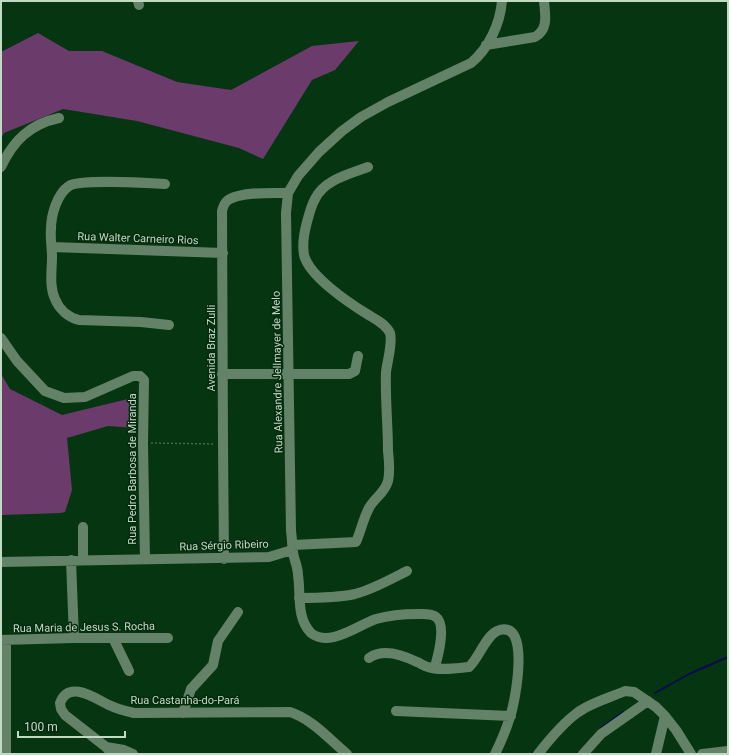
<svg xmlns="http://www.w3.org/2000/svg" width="729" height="755" font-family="Roboto,sans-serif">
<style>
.green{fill:#6b3c6b}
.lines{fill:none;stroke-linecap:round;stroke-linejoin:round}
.stream{stroke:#050b4d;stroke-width:2}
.path{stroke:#416a4a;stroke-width:1.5;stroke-dasharray:2 2;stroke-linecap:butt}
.minor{stroke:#648267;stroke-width:10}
.labels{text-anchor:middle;stroke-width:3;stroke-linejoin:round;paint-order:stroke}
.street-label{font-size:11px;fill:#c2dac4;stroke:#062a0e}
</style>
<rect width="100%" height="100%" fill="#053611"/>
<!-- green -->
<path class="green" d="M38,33L69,51H102L177,82L231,90L312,46L359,41L335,70L312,80L263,159L239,148L137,121L63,109L4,133L1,138V52Z
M1,374L10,389L62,415L132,398L135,428L108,426L67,438L72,490L65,512L61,513L1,515Z"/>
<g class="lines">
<!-- stream -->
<path class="stream" d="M655,693L689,674L728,657
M601,728L623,712"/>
<!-- path -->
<path class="path" d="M151,443L215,444"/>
<!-- minor -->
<path class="minor" d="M138,1L139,5
M486,45L535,37C549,29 545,14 544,1
M1,167C13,141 30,124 59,118
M165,184C149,183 79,179 69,186C57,194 51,215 51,229C50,238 52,247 52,257C52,270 49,286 55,299C59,309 68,317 79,320L141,322L169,325
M52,247L223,253
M1,338L17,361L45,391L64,398L85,397L133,376H140L144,380L143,443L145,559
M222,374H349L355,371L358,356
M83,527V560
M293,545L356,542C361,531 363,519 369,508C374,498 385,493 388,481C390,473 389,460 388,451C388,425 385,398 386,372C387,362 393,343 390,333C386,324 375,319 367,314C349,303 309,276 304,255C302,244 304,233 307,222C309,215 311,206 315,199C324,180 349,174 368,167
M224,559L223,444L222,211C223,208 223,205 226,202C236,191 273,193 288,193
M71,560L74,638
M1,562L269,557L292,550
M299,598C318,598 337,598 355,594C374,589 391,579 407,571
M113,638L129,671
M1,640L74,638H168
M369,658C383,648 403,655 417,662C420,663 424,666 428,667C439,671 457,668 469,667C479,658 485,637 497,631C532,616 515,703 510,717C506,730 501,742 495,754
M437,668L436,663C439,652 446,624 436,617C431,613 423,614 418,614C404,614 390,615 376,619C358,625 329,648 311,633C296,618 301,594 298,575C298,567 294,560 293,552C292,546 292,537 291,531L286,213L288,193L298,176L319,152L342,131L361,117L388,102L471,63C489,48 500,24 502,1
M396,711L511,716
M183,713L191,689L213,665L218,641L238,612
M106,747L124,750L133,754
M6,754V640
M112,754L106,747L65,715L61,709L60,703C69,679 96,699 109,705C117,709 125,711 134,713L290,712C312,719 329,739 347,754
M538,754C549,740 562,724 577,713C590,703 609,698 625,691L634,692L656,707L665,716L676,730L691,754
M583,754L601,734L648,701
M656,754L665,716
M702,754L728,751"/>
</g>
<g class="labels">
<!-- street labels -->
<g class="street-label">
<text transform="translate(138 238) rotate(2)" y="4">Rua Walter Carneiro Rios</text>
<text transform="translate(211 348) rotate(-90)" y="4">Avenida Braz Zulli</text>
<text transform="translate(277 372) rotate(-91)" y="4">Rua Alexandre Jellmayer de Melo</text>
<text transform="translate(132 469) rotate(-90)" y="4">Rua Pedro Barbosa de Miranda</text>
<text transform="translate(224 545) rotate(-2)" y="4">Rua Sérgio Ribeiro</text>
<text transform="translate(84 627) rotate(-1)" y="4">Rua Maria de Jesus S. Rocha</text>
<text x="185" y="704">Rua Castanha-do-Pará</text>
</g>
</g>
<!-- border -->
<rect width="729" height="755" fill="none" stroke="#c2dac4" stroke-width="4"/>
<!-- scale -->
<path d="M18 731v6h107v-6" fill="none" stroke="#c2dac4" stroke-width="2"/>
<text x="24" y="731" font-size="12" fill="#c2dac4" stroke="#062a0e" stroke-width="3" paint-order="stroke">100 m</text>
</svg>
